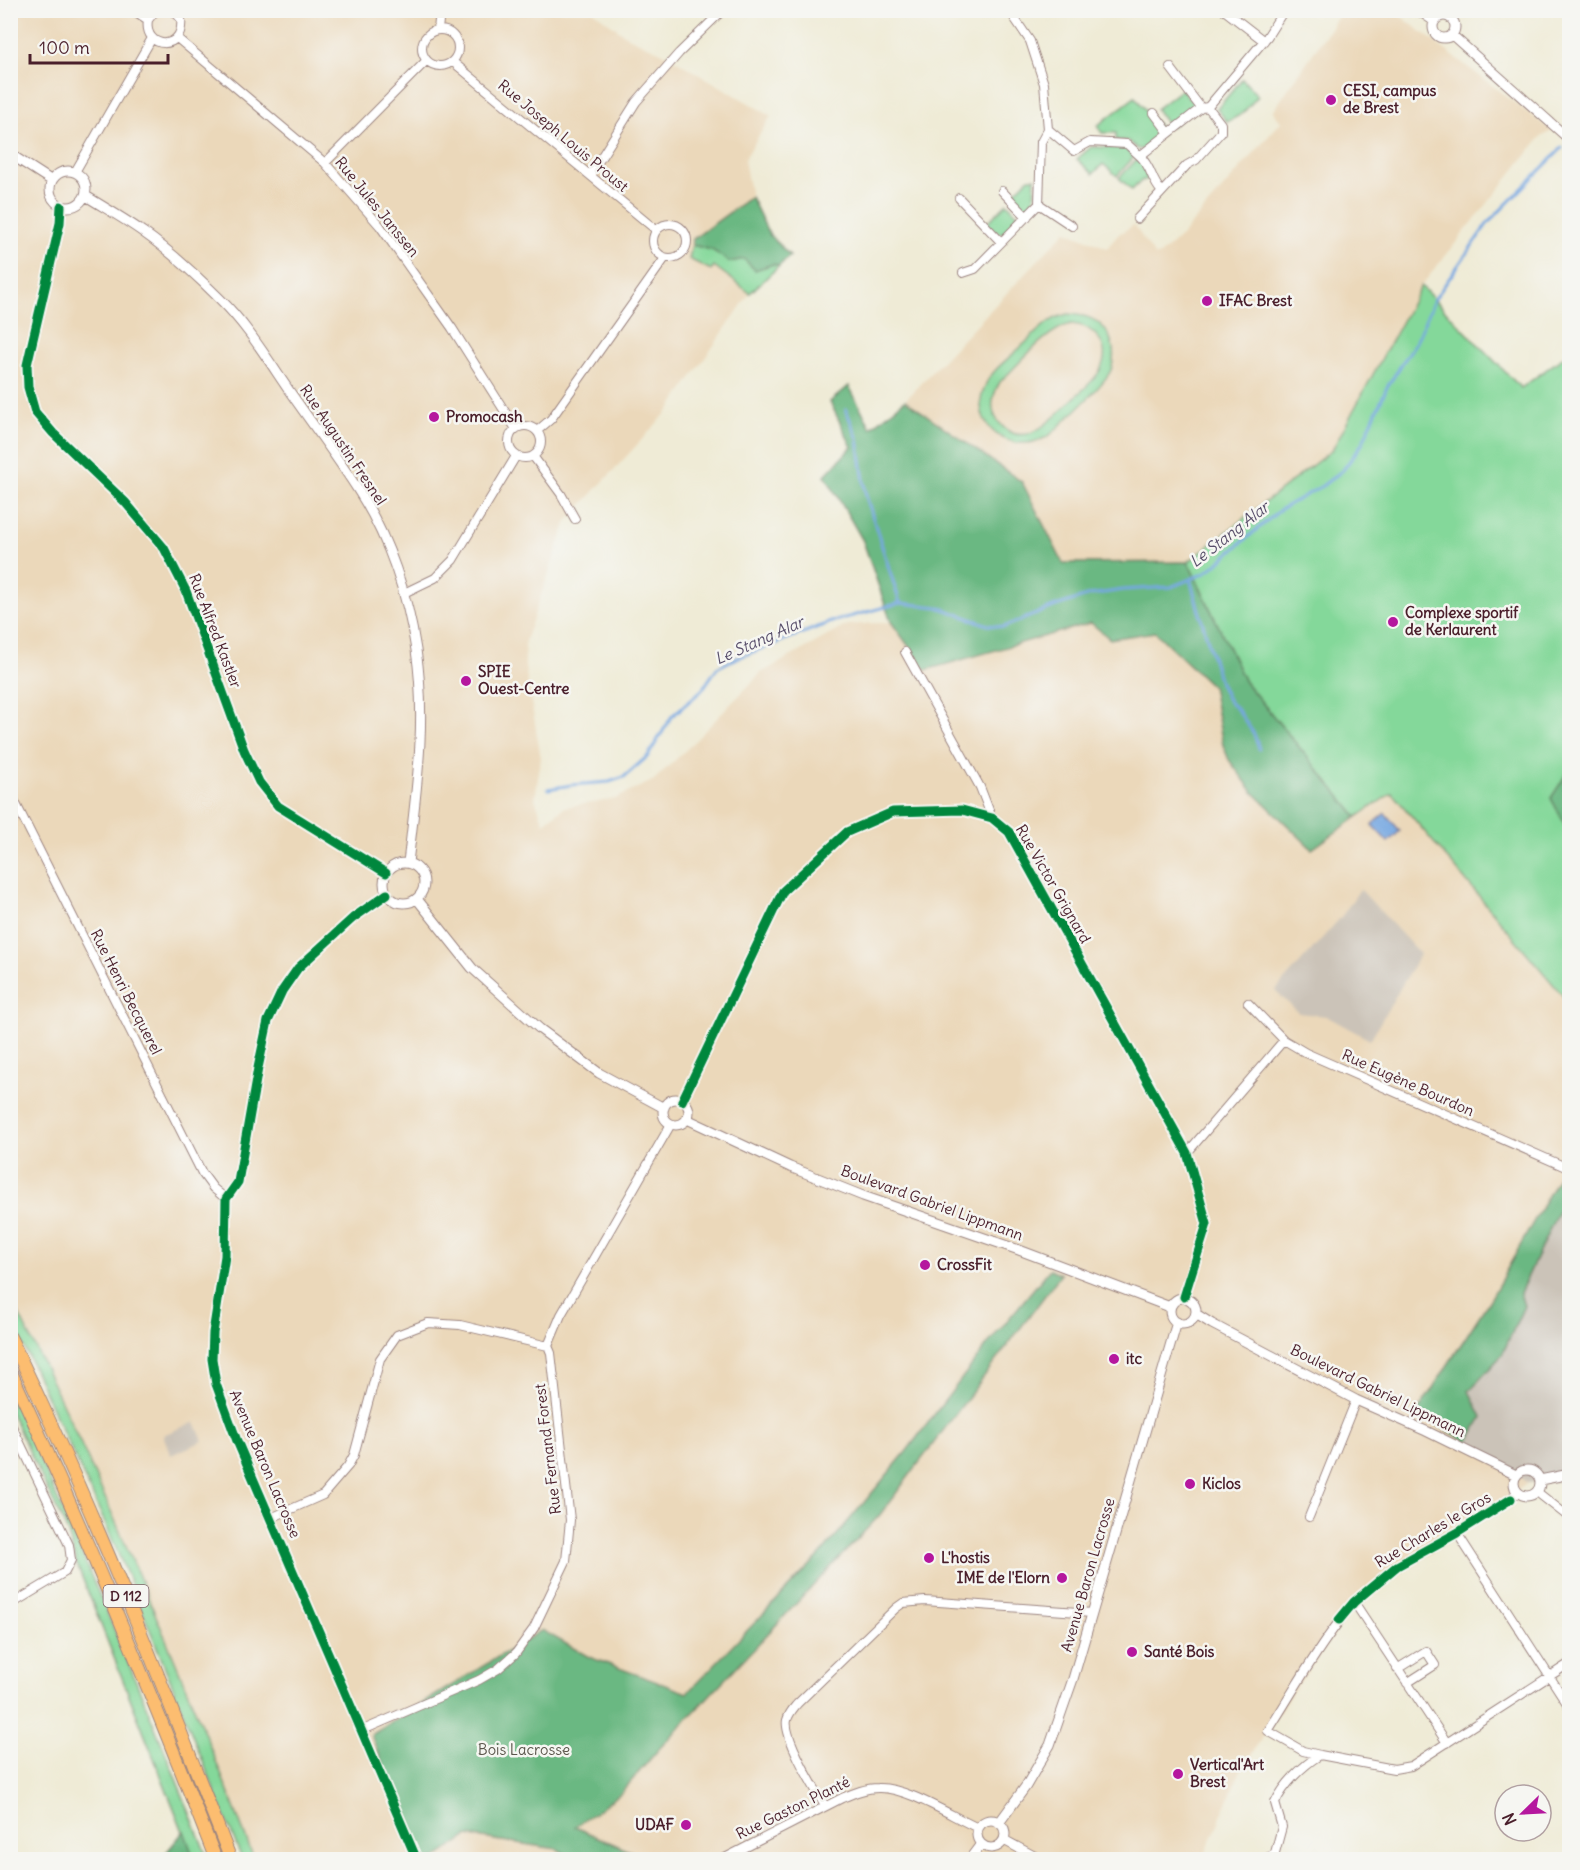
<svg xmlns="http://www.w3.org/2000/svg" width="1580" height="1870" font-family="Delius,sans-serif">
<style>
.built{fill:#ebd8ba}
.industrial{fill:#cbc3b8}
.green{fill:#84d89a;stroke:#677c62;stroke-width:1.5;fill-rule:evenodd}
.forest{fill:#6bb882;stroke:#5a6c56;stroke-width:1.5}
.water{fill:#76a7e1;stroke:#606386;stroke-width:1.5}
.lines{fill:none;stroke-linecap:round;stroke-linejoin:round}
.stream{stroke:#76a7e1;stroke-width:3}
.minor-casing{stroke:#9c8580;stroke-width:10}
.tertiary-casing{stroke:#9c8580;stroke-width:11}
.trunk-casing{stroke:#9c8580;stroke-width:14}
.minor{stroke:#fff;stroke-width:8}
.tertiary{stroke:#fff;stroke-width:9}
.trunk{stroke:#fcbd6f;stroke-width:12}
.cycleway-casing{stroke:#f6f6f2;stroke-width:13}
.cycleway{stroke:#00873e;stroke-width:9}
.poi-dot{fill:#b5179e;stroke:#f6f6f2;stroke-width:2}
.labels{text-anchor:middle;stroke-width:5;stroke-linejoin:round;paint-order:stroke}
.shield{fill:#f6f6f2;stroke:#7e6067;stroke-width:1.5}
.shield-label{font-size:14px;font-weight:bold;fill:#4a1f2b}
.poi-label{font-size:15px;font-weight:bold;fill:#4a1f2b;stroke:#f6f6f2;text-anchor:start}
.street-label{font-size:15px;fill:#4a1f2b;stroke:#f6f6f2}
.park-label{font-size:15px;fill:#5b564c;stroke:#f6f6f2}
.water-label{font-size:16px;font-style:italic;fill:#594f6b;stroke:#f6f6f2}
</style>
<rect width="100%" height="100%" fill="#f6f6f2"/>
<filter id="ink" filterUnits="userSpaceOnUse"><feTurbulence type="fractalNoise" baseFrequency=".0167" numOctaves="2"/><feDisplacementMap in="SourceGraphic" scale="12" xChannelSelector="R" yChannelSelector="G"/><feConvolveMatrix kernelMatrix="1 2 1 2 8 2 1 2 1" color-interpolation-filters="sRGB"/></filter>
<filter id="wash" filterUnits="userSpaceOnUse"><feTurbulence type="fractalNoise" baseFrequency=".008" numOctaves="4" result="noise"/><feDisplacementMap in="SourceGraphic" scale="24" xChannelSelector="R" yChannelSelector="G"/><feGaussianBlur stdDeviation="1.35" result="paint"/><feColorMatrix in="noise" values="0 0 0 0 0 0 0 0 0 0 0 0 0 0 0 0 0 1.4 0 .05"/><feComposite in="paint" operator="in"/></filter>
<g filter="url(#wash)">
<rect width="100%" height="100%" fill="#efebd6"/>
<!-- built -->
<path class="built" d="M11,11H593L628,37L663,53L771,116L744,160L751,197L693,239L689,259L711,269L714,266L750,293L669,410L567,521L525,641V667L541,758L535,799L544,823L565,807L615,799L654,780L690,746L761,673L847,625L891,622L926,670L1091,623L1110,639L1155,632L1212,686L1223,745L1312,849L1392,792L1569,1003V1158L1495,1293L1416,1414L1468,1442L1528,1483L1447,1542L1356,1604L1284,1704L1241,1770L1203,1859H254L212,1749L117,1524L39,1352L11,1297Z
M1342,11H1394L1552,131L1541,137L1421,286L1332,450L1188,562L1063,563L1022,482L905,400L1066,231L1107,248L1119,234L1134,225L1155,256L1160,255L1181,236L1281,122L1273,111Z"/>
<!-- industrial -->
<path class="industrial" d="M1360,889L1420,954L1370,1040L1326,1016L1299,1013L1275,991L1342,916Z
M1569,1188V1481L1528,1483L1468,1442L1482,1417L1469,1391L1502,1354L1520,1293Z
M195,1422L203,1441L171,1455L163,1435Z"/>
<!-- green -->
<path class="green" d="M1242,79L1258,96L1242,114L1227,122L1217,109Z
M1182,89L1194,105V109L1172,126H1168L1156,109Z
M1135,97L1162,130V134L1143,149H1137L1129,141L1116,140V133H1102L1097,126Z
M1091,147L1125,148L1134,157L1117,176L1103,164L1093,174L1077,159Z
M1137,159L1147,169L1148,179L1141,181L1132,190L1119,178Z
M1029,178H1035L1034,204L1029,209H1025L1011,195Z
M1007,203L1019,216V220L1005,233H998L987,223Z
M692,245L712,250L730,262L744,259L755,270L773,264L779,266L750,293L714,266L711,270L689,259Z
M1421,286L1521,388L1569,353L1570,770L1551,798L1569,832V1003L1392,793L1357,817L1245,682L1188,562L1332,450Z
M1068,314C1084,315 1099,318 1108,334C1114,344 1115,358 1111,370C1105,385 1063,422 1050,435C1013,459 967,426 985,386C991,370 1011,357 1023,345C1037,332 1048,318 1068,314ZM1071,324C1093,325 1112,346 1101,368C1096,380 1082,390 1073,399C1054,417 1023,455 998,421C989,409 993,394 1000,382C1019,364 1046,330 1071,324Z
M10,1297C59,1392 103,1491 145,1590C183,1679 220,1769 254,1859H242L138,1600L102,1516L11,1319Z
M10,1394C81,1547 146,1702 208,1859H194L76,1562L68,1533L11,1413Z"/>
<!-- forest -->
<path class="forest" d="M751,197L769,234L790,256L779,266L773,264L755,270L744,259L730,262L712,250L692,245L693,239Z
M849,386L871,428L905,400L1022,482L1063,563L1188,562L1245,682L1357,817L1312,849L1253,792L1229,760L1223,745L1212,686L1155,632L1110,639L1091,623L926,670L891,622L863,541L825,475L852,447L830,402Z
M1569,770V800L1567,803L1569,807V832L1551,798Z
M1569,1158V1188L1520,1293L1524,1306L1502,1355L1469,1391L1482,1417L1468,1442L1416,1414L1491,1298Z
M1050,1269L1061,1274L879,1516L658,1750L621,1793L575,1827L634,1853L640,1859H575L557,1849L468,1836L434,1859H422L371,1735L542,1630L589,1657L687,1693L821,1554L906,1452L987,1345Z
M184,1831L194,1859H161Z"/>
<!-- water -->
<path class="water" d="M1385,813L1400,831L1388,842L1372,825Z"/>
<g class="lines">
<!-- stream -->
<path class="stream" d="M846,410L858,439L866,496L900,603
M1190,579L1220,683L1229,702L1237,709L1254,734L1259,749
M548,789L571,785L609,782L624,777L648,756L672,716L702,690L717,668L732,660L834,621L900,603L938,607L988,625L1004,627L1056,606L1090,595L1123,590L1171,587L1203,574L1214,566L1281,509L1322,486L1343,470L1362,444L1387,387L1416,342L1434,300L1488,223L1562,148"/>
</g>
</g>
<g filter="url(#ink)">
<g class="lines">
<!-- minor casing -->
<g class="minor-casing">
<path id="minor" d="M133,10L148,20
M156,10L148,20C143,50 185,52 181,19L173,10
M1224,10L1264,41
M1451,18L1458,10
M422 48a18 18 0 1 1 36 0a18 18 0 1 1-36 0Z
M438,30L440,10
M177,38L325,163L380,226L452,328L516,429
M453,62L656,230
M1170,67L1201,108
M1154,113L1169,133
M1048,129L1074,151L1090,142L1127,144L1140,156L1201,108L1208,107L1267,37L1284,10
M1140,156C1153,169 1150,179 1162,192
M325,163L426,61
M75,172L152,38
M590,175L636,102L679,53L723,10
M1002,191L1027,217
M959,198L1001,242
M1039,204L1072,226
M61,206L60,223L27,365L28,387L35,412L53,433L125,502L164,548L186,591L244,750L259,782L278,806L386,873
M1137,219L1187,165L1196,160L1221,132V124L1208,107
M653 241a17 17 0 1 1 34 0a17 17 0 1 1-34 0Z
M963,273L975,269L1039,204L1041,142L1048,129L1044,84L1030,41L1009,10
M509 442a16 16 0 1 1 32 0a16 16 0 1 1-32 0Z
M537,431L551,419L665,258
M533,456L561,494L575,519
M404,593L435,578L453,560L516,456
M905,652L980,787L992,818
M10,792L202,1173L213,1188L226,1199
M1248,1003L1284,1040L1306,1053L1570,1169
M682,1101L783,891L847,832L893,812L962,810L992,818L1009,832L1187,1153L1207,1224L1184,1297
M1187,1153L1284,1040
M10,1422L69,1545L71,1560L65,1572L10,1605
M1518,1492C1482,1524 1436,1540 1397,1566C1337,1607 1306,1672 1268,1731L1303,1751L1320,1755L1394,1769L1411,1766L1570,1663
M1537,1492L1570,1518
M1309,1517L1356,1400
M271,1518L323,1495L348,1466L354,1455L380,1359L397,1335L428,1323L460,1325L548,1346
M1457,1533L1570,1708
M1354,1602L1447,1743
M1397,1669L1426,1651L1435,1665L1407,1683
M363,1730L479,1680L498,1669L516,1653L534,1628L566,1561L570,1520L551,1353L548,1346L561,1315L671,1124
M825,1806C815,1789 783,1737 787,1720C789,1713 793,1709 797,1704L896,1608L903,1603L925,1601L1092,1613
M721,1860L842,1798C854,1793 866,1788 878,1788C907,1787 951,1816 978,1828
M1263,1860L1275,1854
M1273,1860L1282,1827L1275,1803C1284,1784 1302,1766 1320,1755"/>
</g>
<!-- tertiary casing -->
<g class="tertiary-casing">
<path id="tertiary" d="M1418,10L1434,21
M1433 27a11 11 0 1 1 22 0a11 11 0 1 1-22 0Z
M1452,35L1570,140
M10,154L52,181
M50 189a18 18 0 1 1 36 0a18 18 0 1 1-36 0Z
M86,196C105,208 125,219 143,232C170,251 196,275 219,298C247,325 268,360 290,392C313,425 338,458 360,493C389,539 408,596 416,650C427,722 416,792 408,863
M384 883a20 20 0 1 1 40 0a20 20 0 1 1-40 0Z
M387,894L353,918L298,968L282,991L268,1021L258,1068L238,1182L226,1199L225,1256L213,1333L212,1359L216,1384L237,1441L417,1860
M417,899L472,968L540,1029L599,1073L664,1108
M663 1112a13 13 0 1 1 26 0a13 13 0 1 1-26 0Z
M687,1119L790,1167L863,1196L1019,1250L1170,1307
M1170 1311a13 13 0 1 1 26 0a13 13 0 1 1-26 0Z
M1196,1314L1212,1324L1356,1400L1426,1431L1516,1475
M1514 1483a13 13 0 1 1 26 0a13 13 0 1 1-26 0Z
M1540,1480L1570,1474
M977 1834a14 14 0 1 1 28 0a14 14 0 1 1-28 0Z
M999,1823L1026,1786L1050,1745L1073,1679L1177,1322
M1004,1840L1041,1860
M969,1860L981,1844"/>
</g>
<!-- trunk casing -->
<g class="trunk-casing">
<path id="trunk" d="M10,1337C93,1507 162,1683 231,1860
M10,1370C85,1531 152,1695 216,1860"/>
</g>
<!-- minor -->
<use href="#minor" class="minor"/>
<!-- tertiary -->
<use href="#tertiary" class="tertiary"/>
<!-- trunk -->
<use href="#trunk" class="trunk"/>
<!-- cycleway casing -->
<g class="cycleway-casing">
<path id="cycleway" d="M61,206L60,223L27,365L28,387L35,412L53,433L125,502L164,548L186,591L244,750L259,782L278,806L386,873
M387,894L353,918L298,968L282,991L268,1021L258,1068L238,1182L226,1199L225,1256L213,1333L212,1359L216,1384L237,1441L417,1860
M682,1101L783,891L847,832L893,812L962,810L992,818L1009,832L1187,1153L1207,1224L1184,1297
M1339,1620L1354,1602L1397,1566L1457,1533L1511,1499"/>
</g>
<!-- cycleway -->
<use href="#cycleway" class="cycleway"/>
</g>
</g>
<!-- markers -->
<g class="poi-dot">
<circle cx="1331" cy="100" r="6"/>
<circle cx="1207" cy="301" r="6"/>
<circle cx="434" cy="417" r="6"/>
<circle cx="1393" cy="622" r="6"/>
<circle cx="466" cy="681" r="6"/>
<circle cx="925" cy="1265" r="6"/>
<circle cx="1114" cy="1359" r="6"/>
<circle cx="1190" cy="1484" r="6"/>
<circle cx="929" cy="1558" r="6"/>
<circle cx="1062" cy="1578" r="6"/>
<circle cx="1132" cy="1652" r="6"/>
<circle cx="1178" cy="1774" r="6"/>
<circle cx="686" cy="1825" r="6"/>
</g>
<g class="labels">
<!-- shield labels -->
<rect class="shield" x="103.5" y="1585" width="45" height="22" rx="4.5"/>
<g class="shield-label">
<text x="126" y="1601">D 112</text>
</g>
<!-- poi labels -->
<g class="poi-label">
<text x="1343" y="96">CESI, campus<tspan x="1343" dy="17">de Brest</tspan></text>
<text x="1219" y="306">IFAC Brest</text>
<text x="446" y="422">Promocash</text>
<text x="1405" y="618">Complexe sportif<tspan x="1405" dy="17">de Kerlaurent</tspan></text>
<text x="478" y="677">SPIE<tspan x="478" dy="17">Ouest-Centre</tspan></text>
<text x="937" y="1270">CrossFit</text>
<text x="1126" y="1364">itc</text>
<text x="1202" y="1489">Kiclos</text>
<text x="941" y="1563">L'hostis</text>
<text x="1050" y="1583" text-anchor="end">IME de l'Elorn</text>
<text x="1144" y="1657">Santé Bois</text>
<text x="1190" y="1770">Vertical'Art<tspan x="1190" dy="17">Brest</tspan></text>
<text x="674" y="1830" text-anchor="end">UDAF</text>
</g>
<!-- street labels -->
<g class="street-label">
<text transform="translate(563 136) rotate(40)" y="5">Rue Joseph Louis Proust</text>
<text transform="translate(377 207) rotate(51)" y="5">Rue Jules Janssen</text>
<text transform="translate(343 445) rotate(56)" y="5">Rue Augustin Fresnel</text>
<text transform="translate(215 631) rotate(69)" y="5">Rue Alfred Kastler</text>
<text transform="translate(1053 884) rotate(60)" y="5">Rue Victor Grignard</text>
<text transform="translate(126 992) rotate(63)" y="5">Rue Henri Becquerel</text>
<text transform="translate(1408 1083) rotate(24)" y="5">Rue Eugène Bourdon</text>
<text transform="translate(932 1203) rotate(20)" y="5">Boulevard Gabriel Lippmann</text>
<text transform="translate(1378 1391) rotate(26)" y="5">Boulevard Gabriel Lippmann</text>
<text transform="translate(548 1449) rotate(-97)" y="5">Rue Fernand Forest</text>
<text transform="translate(265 1464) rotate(67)" y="5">Avenue Baron Lacrosse</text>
<text transform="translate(1433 1530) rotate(-31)" y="5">Rue Charles le Gros</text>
<text transform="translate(1088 1575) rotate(-74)" y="5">Avenue Baron Lacrosse</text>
<text transform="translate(793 1808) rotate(-26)" y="5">Rue Gaston Planté</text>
</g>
<!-- park labels -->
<g class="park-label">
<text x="524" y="1755">Bois Lacrosse</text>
</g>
<!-- water labels -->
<g class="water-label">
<text transform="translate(1229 534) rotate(-38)" y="6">Le Stang Alar</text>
<text transform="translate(759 640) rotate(-24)" y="6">Le Stang Alar</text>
</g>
</g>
<!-- margin -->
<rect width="1580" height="1870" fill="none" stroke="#f6f6f2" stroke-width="36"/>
<!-- north arrow -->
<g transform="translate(1523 1813) rotate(246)"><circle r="28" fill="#f6f6f2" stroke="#b1a0a2" stroke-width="1.5"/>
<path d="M0-4.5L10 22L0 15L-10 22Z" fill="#b5179e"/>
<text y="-9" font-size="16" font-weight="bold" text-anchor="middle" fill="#4a1f2b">N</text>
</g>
<!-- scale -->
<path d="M30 54v9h138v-9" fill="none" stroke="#4a1f2b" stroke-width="3"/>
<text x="39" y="54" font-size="18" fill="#4a1f2b" stroke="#f6f6f2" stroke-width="4.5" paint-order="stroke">100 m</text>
</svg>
